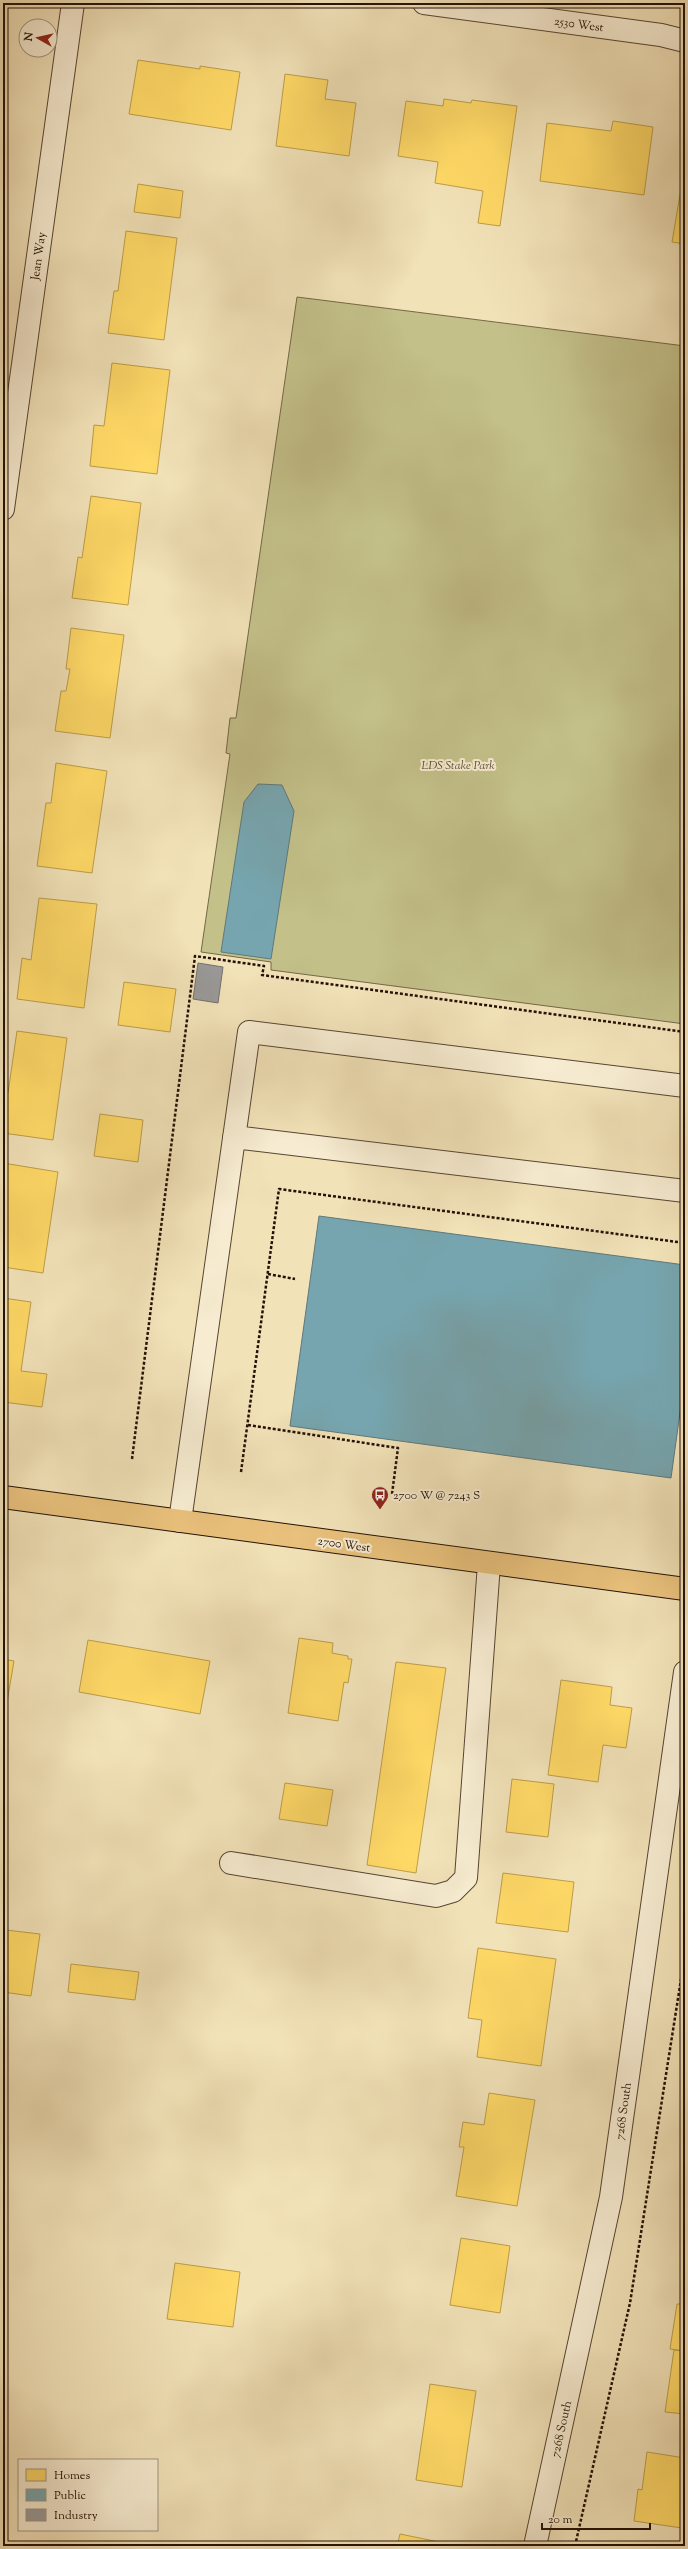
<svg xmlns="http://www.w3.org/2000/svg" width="688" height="2549" font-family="'Sorts Mill Goudy',serif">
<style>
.green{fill:#c3c089;stroke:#736848}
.homes{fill:#ffd966;stroke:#bd9d49}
.public{fill:#76a5af;stroke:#5d797c}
.industry{fill:#999;stroke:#76706d}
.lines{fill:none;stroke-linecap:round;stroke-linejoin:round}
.minor-casing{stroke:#574532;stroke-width:24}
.major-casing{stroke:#231106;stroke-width:24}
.path{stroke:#231106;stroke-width:2.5;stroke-dasharray:3 2;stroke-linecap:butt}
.minor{stroke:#f7ecd1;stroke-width:22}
.major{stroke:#e9c17c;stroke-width:22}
.labels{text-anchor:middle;stroke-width:4;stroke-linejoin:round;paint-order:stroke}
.street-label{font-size:12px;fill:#231106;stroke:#f7ecd1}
.park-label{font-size:12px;font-style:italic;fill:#5b4e34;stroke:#f7ecd1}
.poi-label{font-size:12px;fill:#231106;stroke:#f7ecd1;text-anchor:start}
</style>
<rect width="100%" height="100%" fill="#f2e2b8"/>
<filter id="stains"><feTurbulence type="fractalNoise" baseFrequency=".005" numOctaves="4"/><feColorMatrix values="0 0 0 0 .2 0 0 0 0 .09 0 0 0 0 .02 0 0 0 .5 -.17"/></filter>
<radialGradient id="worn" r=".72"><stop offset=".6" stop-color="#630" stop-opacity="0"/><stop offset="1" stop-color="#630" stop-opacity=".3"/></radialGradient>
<!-- green -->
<path class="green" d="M297,297L685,346V1024L271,970V962L201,952L230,754L226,753L230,718H236Z"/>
<!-- homes -->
<path class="homes" d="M138,60L200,69V66L240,72L231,130L129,114Z
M285,74L328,80L325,99L356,103L349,156L276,146Z
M444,99L471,103L472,100L517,106L500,226L478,223L483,191L435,183L438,162L398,156L406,101L443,106Z
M613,121L653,127L644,195L540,181L547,123L611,131Z
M682,183L685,184V244L672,242Z
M138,184L183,191L180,218L134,212Z
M126,231L177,238L164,340L108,333L114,291H118Z
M112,363L170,370L157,474L90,466L94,425L104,426Z
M91,496L141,503L128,605L72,598L78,557L82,558Z
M71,628L124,635L110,738L55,731L61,691H66L70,669H66Z
M56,763L107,771L92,873L37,866L46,803H51Z
M39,898L97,904L84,1008L17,999L22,958L31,960Z
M124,982L176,989L170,1032L118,1025Z
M17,1031L67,1038L53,1140L3,1133V1100L4,1092L8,1093Z
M100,1114L143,1120L138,1162L94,1156Z
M3,1163L58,1172L43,1273L3,1267Z
M3,1298L31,1302L21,1371L47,1374L42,1407L3,1402Z
M299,1638L333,1643L332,1653L348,1656V1659H352L348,1683L344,1682L338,1721L288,1713Z
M88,1640L210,1661L200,1714L79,1692Z
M3,1659L14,1661L4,1720H3Z
M396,1662L446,1668L416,1873L367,1865Z
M561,1680L612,1687L610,1705L632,1708L626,1748L603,1745L598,1782L548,1775Z
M512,1779L554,1784L548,1837L506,1832Z
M285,1783L333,1790L327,1826L279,1819Z
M503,1873L574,1882L568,1932L496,1923Z
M6,1930L40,1934L31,1996L3,1992V1952Z
M478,1948L556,1959L541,2066L477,2057L482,2020L468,2018Z
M71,1964L139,1972L135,2000L68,1992Z
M489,2093L535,2100L517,2206L456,2196L464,2147H459L463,2122L484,2125Z
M461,2238L510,2246L500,2313L450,2305Z
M175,2263L240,2272L233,2327L167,2319Z
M685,2282V2351L670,2349L677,2304H682Z
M674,2350L685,2351V2414L665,2412Z
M430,2384L476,2391L462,2487L416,2480Z
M647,2452L685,2458V2505L682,2528L634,2521L638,2489L642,2490Z
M400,2534L449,2544L448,2546H397Z"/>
<!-- public -->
<path class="public" d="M258,784L282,785L294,811L271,959L221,952L244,802Z
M319,1216L685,1265V1376L671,1478L290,1426Z"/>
<!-- industry -->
<path class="industry" d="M198,963L223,967L218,1003L193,999Z"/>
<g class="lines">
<!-- minor casing -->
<g class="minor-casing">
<path id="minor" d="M424,3L661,35L685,41
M3,509L73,3
M234,1137L685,1191
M180,1521L249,1032L685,1086
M231,1863L436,1896L453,1891L466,1878L489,1564
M535,2546L611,2197L685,1672"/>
</g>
<!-- major casing -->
<g class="major-casing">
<path id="major" d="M3,1497L685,1589"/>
</g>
<!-- path -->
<path class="path" d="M268,1274L295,1279
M248,1425L398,1448L392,1494
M132,1459L195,956L264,966L262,975L685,1032
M241,1472L279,1189L685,1243
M575,2546L630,2303L685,1954"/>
<!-- minor -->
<use href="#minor" class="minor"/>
<!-- major -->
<use href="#major" class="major"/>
</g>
<!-- icons -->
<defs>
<g id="bus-pin" transform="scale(0.9)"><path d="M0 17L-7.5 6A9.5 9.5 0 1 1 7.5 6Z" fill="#8f2418" stroke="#f7ecd1"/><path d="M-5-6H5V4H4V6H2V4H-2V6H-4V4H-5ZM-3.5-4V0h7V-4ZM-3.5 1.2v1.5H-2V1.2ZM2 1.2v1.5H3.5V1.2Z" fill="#fff"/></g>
</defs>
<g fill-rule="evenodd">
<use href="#bus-pin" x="380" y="1495"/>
</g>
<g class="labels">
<!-- street labels -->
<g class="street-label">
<text transform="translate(579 24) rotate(8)" y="4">2530 West</text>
<text transform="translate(38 256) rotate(-82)" y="4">Jean Way</text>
<text transform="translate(344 1544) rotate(8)" y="4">2700 West</text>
<text transform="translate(623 2111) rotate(-82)" y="4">7268 South</text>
<text transform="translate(561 2429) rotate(-77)" y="4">7268 South</text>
</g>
<!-- park labels -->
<g class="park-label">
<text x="458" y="769">LDS Stake Park</text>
</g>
<!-- poi labels -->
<g class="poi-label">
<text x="393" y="1499">2700 W @ 7243 S</text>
</g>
</g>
<!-- margin -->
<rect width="688" height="2549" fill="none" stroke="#f2e2b8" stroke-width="16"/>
<rect x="4" y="4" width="680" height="2541" fill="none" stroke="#231106" stroke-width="2"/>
<rect x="8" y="8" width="672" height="2533" fill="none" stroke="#231106"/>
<!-- legend -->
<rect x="18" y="2459" width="140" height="72" fill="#f7ecd1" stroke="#a29480"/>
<rect x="26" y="2469" width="20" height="12" fill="#ffd966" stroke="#a29480"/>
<text x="54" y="2479" font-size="12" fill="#231106">Homes</text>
<rect x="26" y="2489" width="20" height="12" fill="#76a5af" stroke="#a29480"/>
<text x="54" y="2499" font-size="12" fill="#231106">Public</text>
<rect x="26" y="2509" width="20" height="12" fill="#999999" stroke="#a29480"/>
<text x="54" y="2519" font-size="12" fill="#231106">Industry</text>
<!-- north arrow -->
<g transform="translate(38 38) rotate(278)"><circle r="19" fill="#f7ecd1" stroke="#a29480"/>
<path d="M0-3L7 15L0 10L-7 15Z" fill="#8f2418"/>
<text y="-6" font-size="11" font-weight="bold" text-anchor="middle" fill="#231106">N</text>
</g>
<!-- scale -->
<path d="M542 2523v6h108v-6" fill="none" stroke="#231106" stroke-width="2"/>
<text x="548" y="2523" font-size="12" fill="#231106" stroke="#f7ecd1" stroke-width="3" paint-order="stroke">20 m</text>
<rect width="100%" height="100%" filter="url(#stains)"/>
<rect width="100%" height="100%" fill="url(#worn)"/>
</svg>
